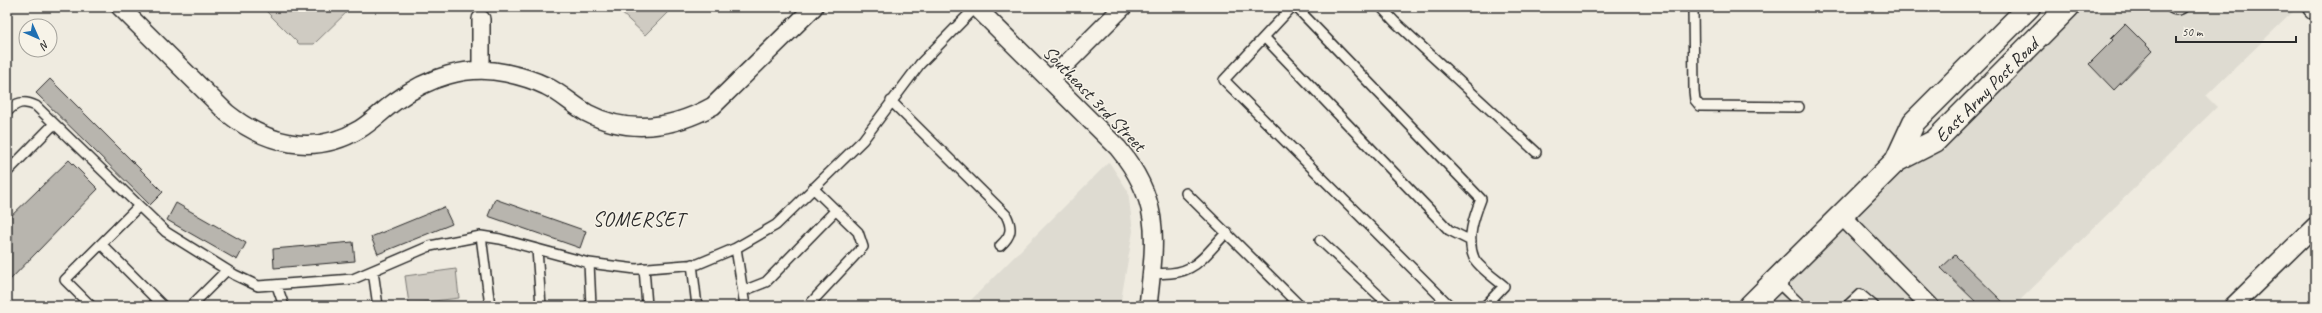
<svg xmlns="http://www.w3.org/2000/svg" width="2322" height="313" font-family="Caveat,sans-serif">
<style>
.built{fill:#dedbd1}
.green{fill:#cfcbc2;stroke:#7d7b76}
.building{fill:#b8b5ae;stroke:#2b2b2b}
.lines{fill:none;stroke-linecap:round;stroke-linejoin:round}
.service-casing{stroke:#2b2b2b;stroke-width:12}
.minor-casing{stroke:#2b2b2b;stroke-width:20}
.tertiary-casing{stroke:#2b2b2b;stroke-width:25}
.secondary-casing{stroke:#2b2b2b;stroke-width:25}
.service{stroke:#f7f3e8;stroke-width:9}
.minor{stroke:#f7f3e8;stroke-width:17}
.tertiary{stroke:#f7f3e8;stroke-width:22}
.secondary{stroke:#f7f3e8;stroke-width:22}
.labels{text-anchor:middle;stroke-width:3;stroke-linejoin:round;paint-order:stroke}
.street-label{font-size:19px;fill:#2b2b2b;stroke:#f7f3e8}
.neighbourhood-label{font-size:20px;letter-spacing:1px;fill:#2b2b2b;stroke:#f7f3e8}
</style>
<rect width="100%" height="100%" fill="#efebe0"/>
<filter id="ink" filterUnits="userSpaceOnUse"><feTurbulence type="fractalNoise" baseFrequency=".025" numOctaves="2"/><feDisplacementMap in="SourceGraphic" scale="8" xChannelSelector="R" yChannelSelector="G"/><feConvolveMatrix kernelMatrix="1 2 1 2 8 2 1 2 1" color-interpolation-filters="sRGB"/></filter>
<g filter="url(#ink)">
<!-- built -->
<path class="built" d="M2062,7H2298L2206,96L2217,107L2014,306H1750Z
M1109,162L1128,191L1133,231L1120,306H965Z"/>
<!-- green -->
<path class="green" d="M262,7H352L314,44H299Z
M615,7H673L645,35Z
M456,269L459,298L409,304L405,276Z"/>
<!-- building -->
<path class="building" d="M2125,24L2152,51L2114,90L2089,64L2113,40L2111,38Z
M50,79L163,192L150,205L36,93Z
M69,160L98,189L7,283V220Z
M495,199L586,231L580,248L488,216Z
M176,203L246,243L237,260L167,220Z
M444,207L452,224L378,254L371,237Z
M353,242L355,261L274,268L273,249Z
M1955,255L2007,306H1980L1941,268Z"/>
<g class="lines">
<!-- service casing -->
<g class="service-casing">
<path id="service" d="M1292,7L1224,80L1450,306
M1296,7L1481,199C1474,217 1466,239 1474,258C1477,266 1497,280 1504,286L1485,306
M1381,7L1395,22L1536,152
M1693,7L1694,91L1695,100L1700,106L1799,107
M2170,7C2175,11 2179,11 2184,7
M1264,37L1449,230L1471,241
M891,101L1006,215C1013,229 1011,236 1000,246
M7,112C16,102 24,100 36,106L166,232L235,275L258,286L353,279L430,246L481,236L500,239L589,263L636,269L698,264L736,248L776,225L863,140L920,64L976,7
M7,172L54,124
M1186,193L1300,306
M481,236L490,306
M1320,240L1390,306
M101,244L163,306
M736,248L745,306
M537,249L541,306
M589,263L591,306
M692,264L697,306
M644,268L647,306
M373,271L378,306
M1152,273C1194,277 1200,260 1227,232
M1776,281L1802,306
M277,286L284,306
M743,291L766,282L836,210
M91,306L65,280L139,206
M191,306L227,270
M808,306L863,247L858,232L813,188
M1847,306L1860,294L1874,306"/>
</g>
<!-- minor casing -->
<g class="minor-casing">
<path id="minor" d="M120,7L227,113C266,144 314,157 360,129C373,121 383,110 396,101C427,78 467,64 506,73C520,76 534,80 546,86C561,93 573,105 587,113C629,135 673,128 713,106L814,7
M976,7L1118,148C1163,203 1155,240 1148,306
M481,19V70
M1050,80L1123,7
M1842,216L1930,306
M2233,306L2315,226"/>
</g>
<!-- tertiary casing -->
<g class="tertiary-casing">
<path id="tertiary" d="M2314,7L2315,8"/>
</g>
<!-- secondary casing -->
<g class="secondary-casing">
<g id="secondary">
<path d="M1896,161L1914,122L2029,7"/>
<path id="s1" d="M1750,306L1896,161L1935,141L2068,7"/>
</g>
</g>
<!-- service -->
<use href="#service" class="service"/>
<!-- minor -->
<use href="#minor" class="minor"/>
<!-- tertiary -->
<use href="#tertiary" class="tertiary"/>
<!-- secondary -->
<use href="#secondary" class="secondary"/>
</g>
</g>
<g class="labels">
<!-- street labels -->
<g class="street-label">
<text dy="7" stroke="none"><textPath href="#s1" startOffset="322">East Army Post Road</textPath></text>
<text transform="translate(1095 98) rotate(46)" y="7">Southeast 3rd Street</text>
</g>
<!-- neighbourhood labels -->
<g class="neighbourhood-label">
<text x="639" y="226">SOMERSET</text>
</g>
</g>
<!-- margin -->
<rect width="2322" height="313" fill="none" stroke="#f7f3e8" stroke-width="24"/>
<rect x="12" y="12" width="2298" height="289" fill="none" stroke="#2b2b2b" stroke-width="1.5" filter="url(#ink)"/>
<!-- north arrow -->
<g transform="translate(38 38) rotate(135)"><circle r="19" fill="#f7f3e8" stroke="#a5a39c"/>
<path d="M0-3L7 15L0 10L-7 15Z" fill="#1f6fb2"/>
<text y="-6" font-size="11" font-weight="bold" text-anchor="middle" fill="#2b2b2b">N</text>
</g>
<!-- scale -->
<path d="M2176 36v6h120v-6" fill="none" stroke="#2b2b2b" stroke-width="2"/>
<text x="2182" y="36" font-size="12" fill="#2b2b2b" stroke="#f7f3e8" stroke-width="3" paint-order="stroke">50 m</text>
</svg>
